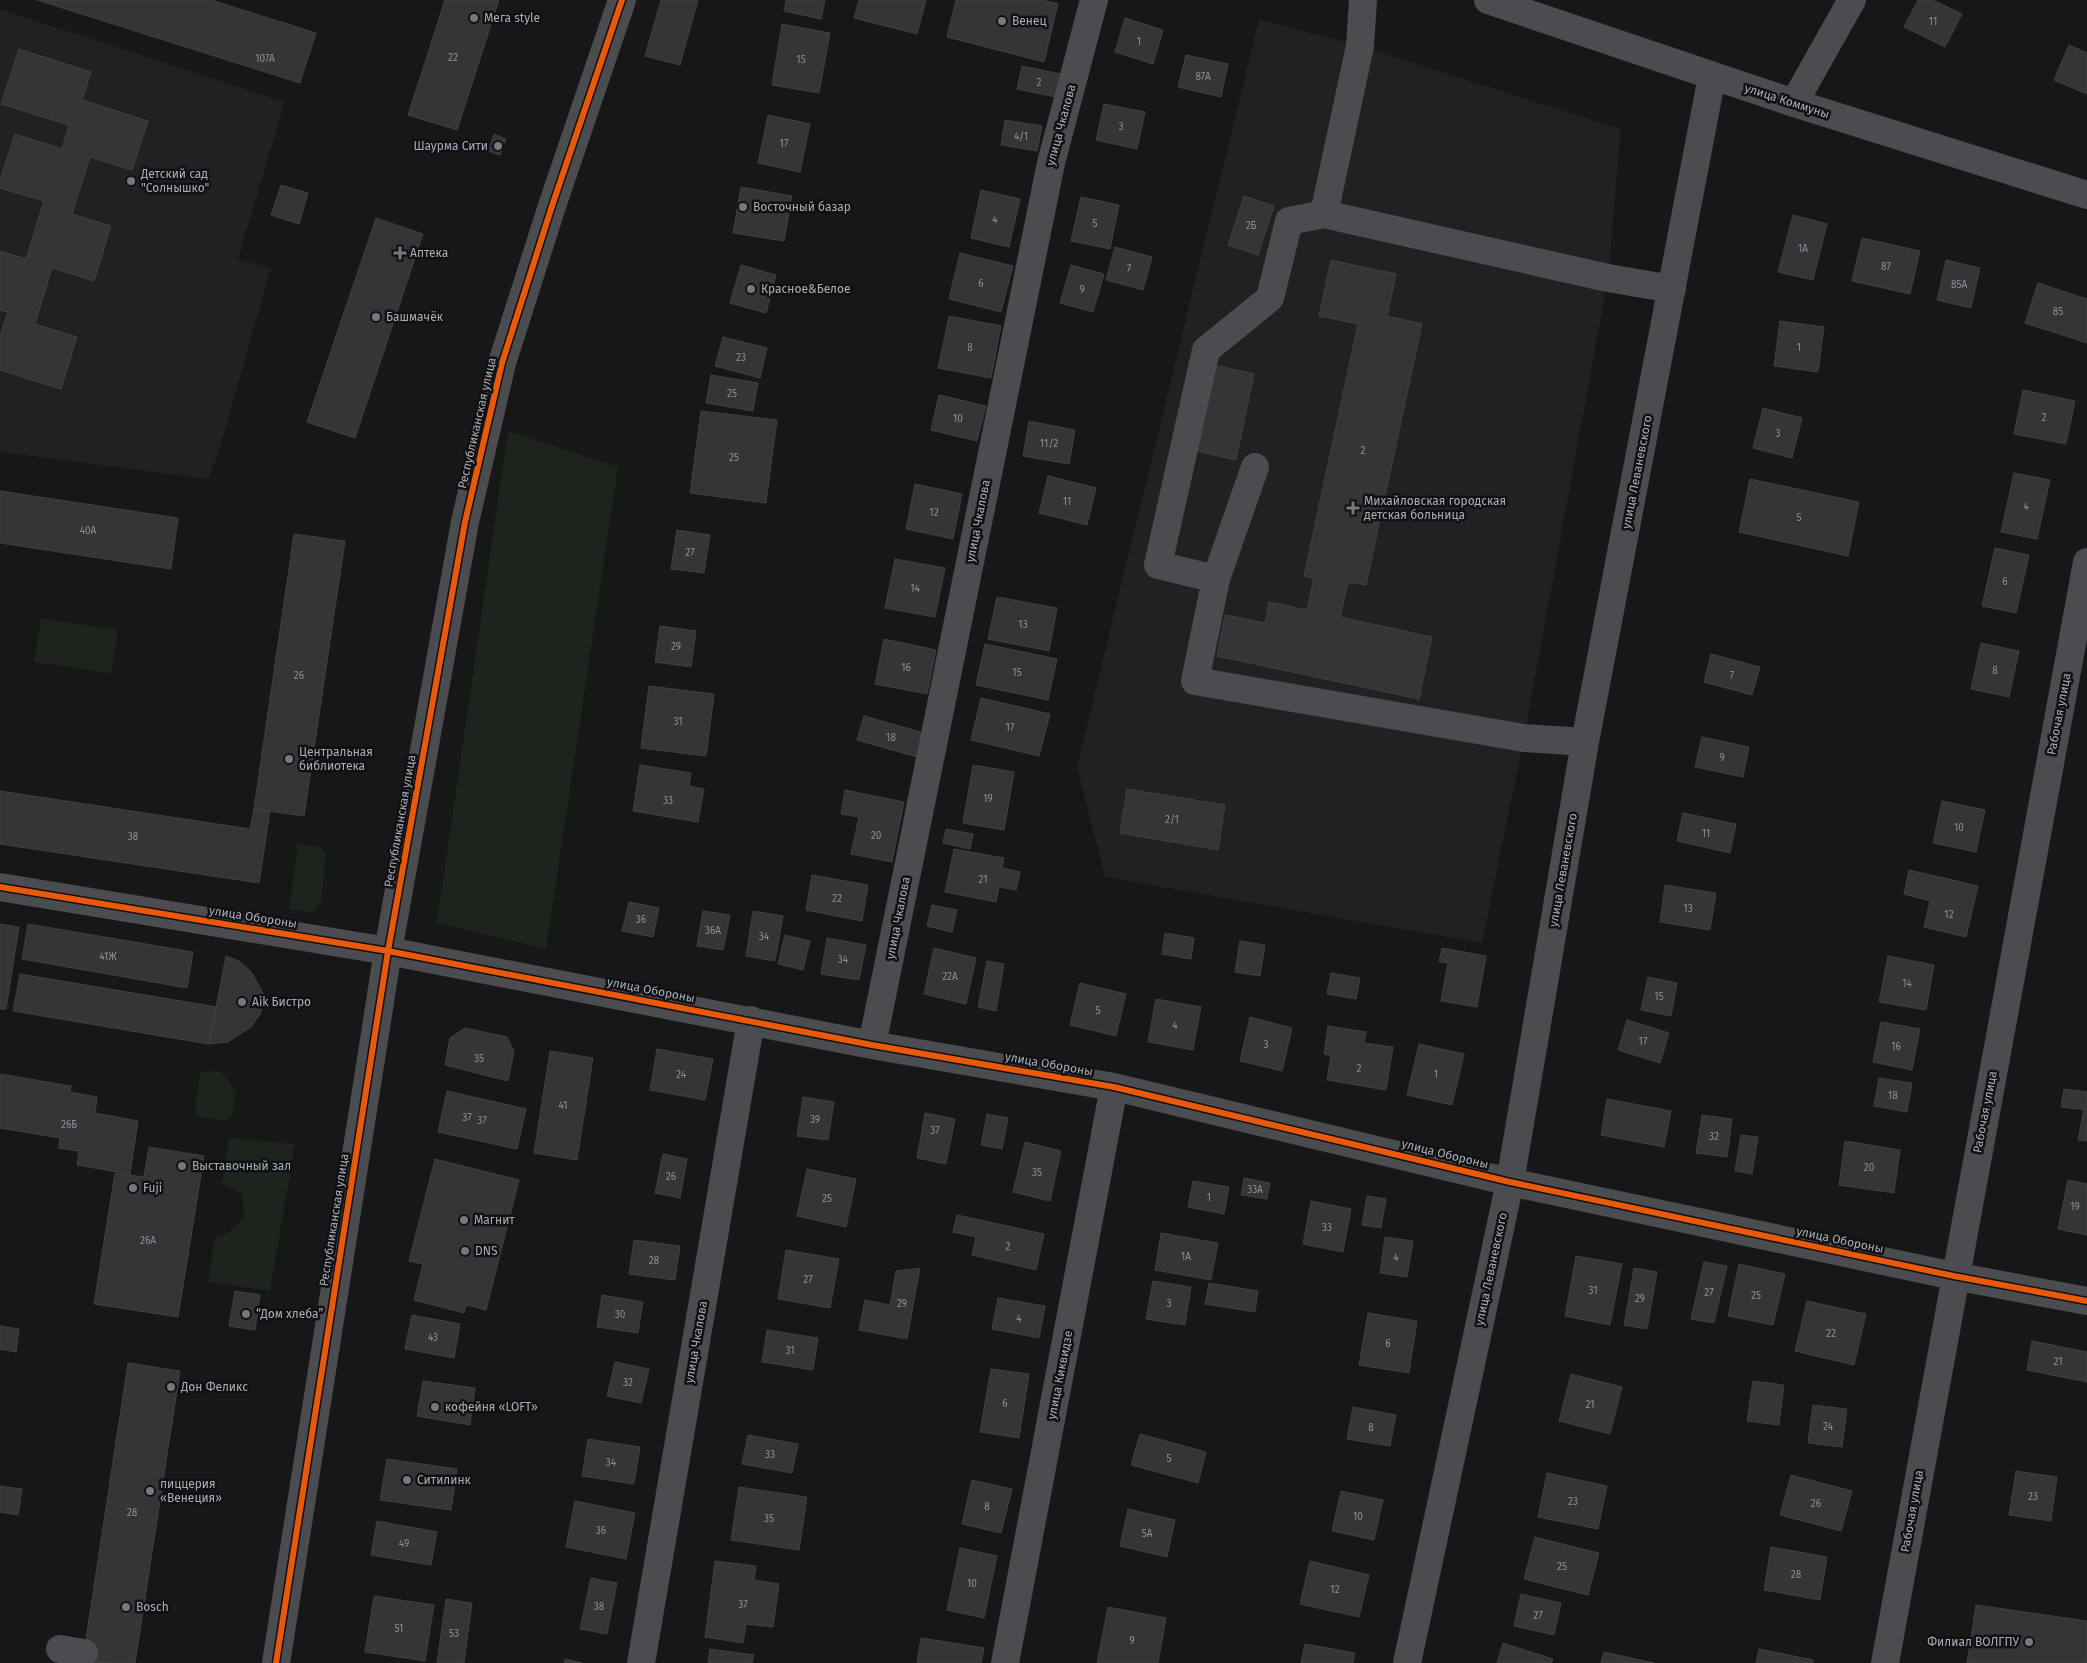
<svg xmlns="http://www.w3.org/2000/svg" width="2087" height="1663" font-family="'Fira Sans',sans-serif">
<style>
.built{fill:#212123}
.green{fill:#1d241e}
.building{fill:#353536;stroke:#3f4043}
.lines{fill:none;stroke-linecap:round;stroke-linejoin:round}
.minor{stroke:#4b4c50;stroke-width:28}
.cycleway-casing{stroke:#111113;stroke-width:9}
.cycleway{stroke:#e8590c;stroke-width:6}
.poi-dot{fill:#757880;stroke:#111113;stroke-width:2}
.labels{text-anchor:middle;stroke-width:5;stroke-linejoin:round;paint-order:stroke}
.number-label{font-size:10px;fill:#8b8f98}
.poi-label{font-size:12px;fill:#a8adb8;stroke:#111113;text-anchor:start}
.street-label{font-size:12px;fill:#a8adb8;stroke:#111113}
</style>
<rect width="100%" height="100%" fill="#171717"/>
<!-- built -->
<path class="built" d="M0,9L285,102L238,259L271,268L219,451L208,479L0,452Z
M1259,19L1360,46L1621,129L1608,278L1524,738L1482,943L1105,877L1077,766Z"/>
<!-- green -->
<path class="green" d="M508,431L618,467L546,949L437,923Z
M41,618L118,630L111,673L34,662Z
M298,844L319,847L326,853L321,903L313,913L289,909Z
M200,1071L221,1072L236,1091L232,1115L226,1121L198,1117L195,1112Z
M229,1138L295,1144L270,1291L208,1282L215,1236C229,1234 238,1227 244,1215L242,1194L222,1184Z"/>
<!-- building -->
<path class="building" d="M37,0H211L316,33L300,83Z
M445,0H499L457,130L408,115Z
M661,0H698L680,65L645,56Z
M786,0H825L821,19L784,11Z
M859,0H926L917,34L854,18Z
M956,0H1042L1058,4L1044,62L947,37Z
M1918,0H1933L1962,14L1945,47L1904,27Z
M1125,18L1163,30L1153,64L1115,52Z
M782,24L830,33L819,93L772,85Z
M2069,45L2087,53V94L2054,80Z
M19,49L91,72L82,100L148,121L132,170L90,157L72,214L111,226L94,281L52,268L35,324L77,337L61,389L0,370V336L8,312L0,310V251L26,259L44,201L0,188V180L15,134L62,149L69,125L1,104Z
M1186,55L1228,64L1221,97L1178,87Z
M1022,66L1061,74L1056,97L1017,89Z
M1104,104L1145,112L1137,149L1096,140Z
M768,115L810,124L800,172L758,163Z
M1005,120L1042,126L1037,151L1001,145Z
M494,134L506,139L500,155L488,151Z
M281,185L308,193L299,224L271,215Z
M741,187L792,196L784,241L733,233Z
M981,190L1020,199L1009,247L971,238Z
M1244,196L1274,206L1258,255L1228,245Z
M1081,197L1119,205L1110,249L1071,241Z
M1793,215L1827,224L1813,280L1778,272Z
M376,218L423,234L355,438L307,422Z
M1862,238L1920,251L1910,294L1852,281Z
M1115,247L1152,257L1143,290L1106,280Z
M960,253L1013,266L1001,312L949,299Z
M1331,260L1396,274L1387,316L1422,324L1366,585L1348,582L1340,617L1432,637L1419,699L1217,656L1225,615L1265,623L1269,602L1307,610L1314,578L1304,576L1358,324L1319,316Z
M1946,260L1980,268L1971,308L1937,300Z
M741,265L776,275L766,313L730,303Z
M1071,265L1104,274L1093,312L1060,303Z
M2038,283L2087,299V343L2025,323Z
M949,316L1001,326L991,378L938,368Z
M1780,321L1824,327L1818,372L1774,366Z
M723,337L767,348L760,378L715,366Z
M1209,364L1254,374L1236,460L1191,450Z
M711,375L758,383L753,411L706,403Z
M2023,390L2075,401L2066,444L2014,434Z
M939,395L986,406L977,441L931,430Z
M1763,408L1802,418L1792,458L1753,448Z
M701,411L777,420L766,503L690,493Z
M1029,421L1075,430L1069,464L1023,456Z
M2014,473L2050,480L2037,539L2001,532Z
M1048,476L1096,488L1087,525L1039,513Z
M1750,479L1859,502L1848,556L1739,532Z
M915,484L962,494L953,539L906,529Z
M0,491L178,518L171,569L0,543Z
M677,530L710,535L704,573L671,569Z
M294,534L345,541L304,816L254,809Z
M1995,548L2029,555L2016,613L1982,606Z
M895,559L945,568L935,617L885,608Z
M997,597L1057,608L1049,651L988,639Z
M660,626L696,631L691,667L655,662Z
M884,639L936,650L927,694L875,684Z
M1981,643L2019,651L2009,697L1971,689Z
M985,644L1057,659L1048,700L976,685Z
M1711,654L1760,667L1752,695L1704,682Z
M649,686L714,694L706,756L641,748Z
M981,698L1050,714L1039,756L971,740Z
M864,716L924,733L917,757L857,740Z
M1702,737L1749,747L1743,777L1695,767Z
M640,765L691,773L689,786L704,789L698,822L633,811Z
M973,765L1014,772L1004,830L963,823Z
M1127,789L1225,805L1218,850L1120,833Z
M845,790L904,802L892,862L851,854L859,817L841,814Z
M0,791L250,829L254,809L270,811L259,883L0,844Z
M1942,801L1985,810L1976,852L1933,843Z
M1683,813L1736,824L1730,853L1677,841Z
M946,829L973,834L970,849L943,843Z
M954,849L1004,858L1002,868L1020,872L1016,890L999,887L996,902L945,892Z
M1909,870L1978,886L1966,937L1924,927L1930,901L1904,894Z
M812,875L868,885L862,921L806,910Z
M1665,885L1716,893L1710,930L1660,922Z
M629,902L659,908L653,937L622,931Z
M932,905L957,910L952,932L927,926Z
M703,911L730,915L723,950L697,946Z
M753,911L783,916L775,961L746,956Z
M0,924L19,927L6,1009H0Z
M28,924L193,952L187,988L22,959Z
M1165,933L1194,938L1191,959L1162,954Z
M785,935L810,941L803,970L778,964Z
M827,938L866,945L859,980L821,974Z
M1240,941L1265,945L1260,976L1235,972Z
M934,948L976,958L966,1004L924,994Z
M1442,948L1486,956L1477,1007L1441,1001L1448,963L1439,962Z
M226,956L239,961L252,973L265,997L260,1014L251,1027L228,1042L209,1044Z
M1888,956L1934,965L1926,1010L1879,1002Z
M987,961L1004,964L996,1011L978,1007Z
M1331,973L1360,978L1356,999L1327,994Z
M20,974L216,1007L209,1044L13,1011Z
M1648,977L1677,983L1671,1016L1641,1010Z
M1080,983L1126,994L1116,1036L1070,1025Z
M1156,999L1201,1007L1193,1050L1148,1042Z
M1250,1017L1292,1028L1282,1071L1240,1061Z
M1627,1020L1669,1033L1660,1063L1618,1050Z
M1881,1022L1920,1029L1912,1070L1873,1062Z
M1328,1026L1366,1032L1364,1043L1393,1047L1386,1090L1327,1080L1331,1056L1324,1054Z
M465,1028L507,1037L514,1051L508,1081L445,1065L450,1038Z
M1419,1044L1464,1054L1452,1105L1407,1095Z
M657,1049L713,1059L705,1100L650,1090Z
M550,1051L593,1058L577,1160L534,1153Z
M0,1074L71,1086L70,1092L97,1097L95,1113L138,1121L130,1174L77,1165L79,1151L59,1148L60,1138L0,1128Z
M1879,1078L1912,1083L1907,1112L1874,1106Z
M2064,1089L2087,1092V1110L2061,1107Z
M447,1091L526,1109L517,1149L438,1132Z
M803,1097L834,1102L828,1140L797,1136Z
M1607,1099L1671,1111L1664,1147L1601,1135Z
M2084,1109L2087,1110V1141L2078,1140Z
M925,1113L955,1119L946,1164L917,1158Z
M987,1114L1008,1118L1002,1149L981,1145Z
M1702,1115L1732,1119L1727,1157L1696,1153Z
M1741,1135L1758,1137L1752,1174L1735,1171Z
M1845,1141L1900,1150L1894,1193L1839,1185Z
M1025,1142L1061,1151L1050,1201L1013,1192Z
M149,1147L204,1156L178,1317L94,1304L115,1173L144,1177Z
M663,1154L687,1159L680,1198L655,1193Z
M435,1159L519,1180L486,1310L466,1305L464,1313L414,1300L423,1264L409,1261Z
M807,1169L856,1179L846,1227L797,1216Z
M1244,1178L1270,1183L1267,1199L1241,1195Z
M2068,1180L2087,1184V1235L2058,1229Z
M1193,1181L1229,1187L1224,1214L1188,1207Z
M1367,1196L1386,1199L1381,1228L1362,1225Z
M1311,1201L1351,1209L1343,1252L1303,1244Z
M957,1215L1044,1234L1036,1270L972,1255L976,1237L953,1232Z
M1161,1233L1218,1243L1211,1280L1155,1270Z
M1385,1237L1413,1241L1407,1277L1380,1273Z
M634,1240L680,1246L675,1280L629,1274Z
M786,1250L839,1259L830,1308L778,1299Z
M1576,1256L1622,1264L1610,1325L1565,1316Z
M1704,1262L1727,1266L1714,1323L1691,1319Z
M1739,1264L1785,1274L1773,1325L1728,1316Z
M920,1268L907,1339L859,1330L865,1300L890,1305L896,1271Z
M1634,1268L1657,1272L1647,1329L1624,1325Z
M1153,1281L1191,1287L1185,1325L1146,1319Z
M1209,1283L1258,1291L1255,1312L1205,1304Z
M235,1291L260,1295L255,1330L229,1326Z
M602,1295L643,1302L638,1333L597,1327Z
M998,1298L1045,1306L1039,1338L992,1329Z
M1807,1301L1866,1314L1854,1365L1795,1351Z
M1368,1313L1417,1321L1409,1373L1359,1365Z
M412,1315L460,1324L454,1358L405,1349Z
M0,1326L19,1329L16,1352L0,1349Z
M767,1330L818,1338L813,1370L762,1362Z
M2032,1341L2087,1352V1382L2027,1370Z
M615,1362L649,1369L641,1403L607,1396Z
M128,1363L180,1371L135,1663H112L83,1659Z
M991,1369L1029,1374L1019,1438L980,1432Z
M1571,1374L1622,1387L1610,1434L1559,1421Z
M423,1381L475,1388L470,1425L417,1416Z
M1753,1381L1784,1385L1779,1425L1747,1421Z
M1813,1405L1847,1409L1842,1447L1808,1443Z
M1353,1407L1396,1415L1390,1446L1347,1439Z
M1140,1434L1206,1452L1198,1483L1131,1465Z
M748,1435L798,1444L792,1473L742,1464Z
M588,1439L640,1447L634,1484L582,1476Z
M387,1459L457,1469L451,1510L380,1500Z
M2016,1471L2057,1477L2051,1521L2009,1515Z
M1547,1473L1607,1486L1598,1529L1538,1517Z
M1791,1475L1852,1491L1841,1531L1780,1515Z
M972,1480L1012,1489L1001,1533L962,1524Z
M0,1486L22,1489L18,1515L0,1512Z
M739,1487L807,1497L799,1550L731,1540Z
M1341,1491L1383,1500L1374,1540L1332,1531Z
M575,1501L635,1513L626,1559L566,1547Z
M1128,1509L1175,1520L1167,1557L1120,1546Z
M377,1521L437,1532L431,1565L371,1555Z
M1535,1537L1599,1553L1588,1595L1524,1579Z
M1771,1547L1827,1557L1820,1600L1764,1590Z
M960,1548L997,1556L984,1618L947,1610Z
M715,1561L756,1566L754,1580L779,1584L773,1627L746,1624L743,1643L705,1637Z
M1310,1561L1369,1575L1359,1617L1300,1604Z
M591,1578L617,1583L607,1634L580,1629Z
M1521,1594L1561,1603L1554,1635L1514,1626Z
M374,1596L434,1605L425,1661L365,1652Z
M446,1599L472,1603L464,1663H437Z
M1976,1605L2087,1621V1663H1967Z
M1108,1607L1166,1618L1158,1663H1097Z
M921,1638L984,1648L981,1663H917Z
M1503,1643L1553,1659L1551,1663H1497Z
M1305,1644L1355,1653L1353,1663H1301Z
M710,1649L754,1655L752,1663H708Z
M1759,1649L1813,1660V1663H1756Z
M1604,1652L1654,1663H1601Z
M83,1659L112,1663H83Z
M565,1659L582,1663H564Z"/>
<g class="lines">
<!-- minor -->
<path class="minor" d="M1363,0L1360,46L1324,214L1608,278L1672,289
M1488,0L1794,103L2087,195
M1794,103L1852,0
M1324,214L1289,221L1270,298L1206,350L1158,565L1216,579L1195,681L1524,738L1585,742
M1216,579L1255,467
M0,887L388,951L872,1045L1114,1087L1510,1182L1954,1276L2087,1301
M872,1045L1051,163L1094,0
M60,1649L84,1653
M276,1663L388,951L465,522L502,363L552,206L622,0
M641,1663L751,1020
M1005,1663L1114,1087
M1407,1663L1510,1182L1585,742L1712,76
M1885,1663L2087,562"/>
<!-- cycleway casing -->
<g class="cycleway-casing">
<path id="cycleway" d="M0,887L388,951L872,1045L1114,1087L1510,1182L1954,1276L2087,1301
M276,1663L388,951L465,522L502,363L552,206L622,0"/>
</g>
<!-- cycleway -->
<use href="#cycleway" class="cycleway"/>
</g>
<!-- markers -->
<g class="poi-dot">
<circle cx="474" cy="18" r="5"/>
<circle cx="1002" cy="21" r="5"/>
<circle cx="498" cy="146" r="5"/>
<circle cx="131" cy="181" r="5"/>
<circle cx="743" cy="207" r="5"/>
<path d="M397.5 245.5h5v5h5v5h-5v5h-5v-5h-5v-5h5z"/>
<circle cx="751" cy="289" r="5"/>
<circle cx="376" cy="317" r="5"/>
<path d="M1350.5 500.5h5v5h5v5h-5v5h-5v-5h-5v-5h5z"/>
<circle cx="289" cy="759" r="5"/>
<circle cx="242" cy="1002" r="5"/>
<circle cx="182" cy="1166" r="5"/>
<circle cx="133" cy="1188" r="5"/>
<circle cx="464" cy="1220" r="5"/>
<circle cx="465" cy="1251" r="5"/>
<circle cx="246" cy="1314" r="5"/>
<circle cx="171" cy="1387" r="5"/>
<circle cx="435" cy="1407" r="5"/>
<circle cx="407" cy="1480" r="5"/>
<circle cx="150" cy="1491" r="5"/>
<circle cx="126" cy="1607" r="5"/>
<circle cx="2029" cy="1642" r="5"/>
</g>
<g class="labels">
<!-- number labels -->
<g class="number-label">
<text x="1933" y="25">11</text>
<text x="1139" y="45">1</text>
<text x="453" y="61">22</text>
<text x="265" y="62">107А</text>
<text x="801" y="63">15</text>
<text x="1203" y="80">87А</text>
<text x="1039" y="86">2</text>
<text x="1121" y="130">3</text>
<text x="1021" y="140">4/1</text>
<text x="784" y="147">17</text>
<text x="995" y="223">4</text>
<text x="1095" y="227">5</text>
<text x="1251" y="229">2Б</text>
<text x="1803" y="252">1А</text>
<text x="1886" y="270">87</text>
<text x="1129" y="272">7</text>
<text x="981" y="287">6</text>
<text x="1959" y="288">85А</text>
<text x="1082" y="293">9</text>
<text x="2058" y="315">85</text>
<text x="970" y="351">8</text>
<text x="1799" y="351">1</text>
<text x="741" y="361">23</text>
<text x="732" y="397">25</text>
<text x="2044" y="421">2</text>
<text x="958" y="422">10</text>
<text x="1778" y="437">3</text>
<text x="1049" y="447">11/2</text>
<text x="1363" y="454">2</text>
<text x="734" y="461">25</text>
<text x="1067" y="505">11</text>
<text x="2026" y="510">4</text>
<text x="934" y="516">12</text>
<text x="1799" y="521">5</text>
<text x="88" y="534">40А</text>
<text x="690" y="556">27</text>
<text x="2005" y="585">6</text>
<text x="915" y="592">14</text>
<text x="1023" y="628">13</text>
<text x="676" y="650">29</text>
<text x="906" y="671">16</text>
<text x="1995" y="674">8</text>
<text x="1017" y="676">15</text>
<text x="299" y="679">26</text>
<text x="1732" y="679">7</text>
<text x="678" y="725">31</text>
<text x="1010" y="731">17</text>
<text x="891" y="741">18</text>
<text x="1722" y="761">9</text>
<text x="988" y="802">19</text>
<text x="668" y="804">33</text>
<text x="1172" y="823">2/1</text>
<text x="1959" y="831">10</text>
<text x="1706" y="837">11</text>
<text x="876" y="839">20</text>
<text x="133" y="840">38</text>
<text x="983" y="883">21</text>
<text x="837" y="902">22</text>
<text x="1688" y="912">13</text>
<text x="1949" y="918">12</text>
<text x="641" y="923">36</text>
<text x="713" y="934">36А</text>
<text x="764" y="940">34</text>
<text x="108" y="960">41Ж</text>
<text x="843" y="963">34</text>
<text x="950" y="980">22А</text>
<text x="1907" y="987">14</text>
<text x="1659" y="1000">15</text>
<text x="1098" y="1014">5</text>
<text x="1175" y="1029">4</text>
<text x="1643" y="1045">17</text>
<text x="1266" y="1048">3</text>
<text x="1896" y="1050">16</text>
<text x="479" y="1062">35</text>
<text x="1359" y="1072">2</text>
<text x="681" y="1078">24</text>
<text x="1436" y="1078">1</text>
<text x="1893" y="1099">18</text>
<text x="563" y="1109">41</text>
<text x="467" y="1121">37</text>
<text x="815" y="1123">39</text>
<text x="482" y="1124">37</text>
<text x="69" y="1128">26Б</text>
<text x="935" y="1134">37</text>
<text x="1714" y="1140">32</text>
<text x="1869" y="1171">20</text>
<text x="1037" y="1176">35</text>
<text x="671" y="1180">26</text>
<text x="1255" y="1193">33А</text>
<text x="1209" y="1201">1</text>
<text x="827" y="1202">25</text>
<text x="2075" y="1210">19</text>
<text x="1327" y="1231">33</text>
<text x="148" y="1244">26А</text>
<text x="1008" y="1250">2</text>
<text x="1186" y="1260">1А</text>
<text x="1396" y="1261">4</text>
<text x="654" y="1264">28</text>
<text x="808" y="1283">27</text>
<text x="1593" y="1294">31</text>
<text x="1709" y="1296">27</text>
<text x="1756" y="1299">25</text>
<text x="1640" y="1302">29</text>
<text x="902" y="1307">29</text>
<text x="1169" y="1307">3</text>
<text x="620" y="1318">30</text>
<text x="1019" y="1322">4</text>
<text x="1831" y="1337">22</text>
<text x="433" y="1341">43</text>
<text x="1388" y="1347">6</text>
<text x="790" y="1354">31</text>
<text x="2058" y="1365">21</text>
<text x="628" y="1386">32</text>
<text x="1005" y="1407">6</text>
<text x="1590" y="1408">21</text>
<text x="1828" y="1430">24</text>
<text x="1371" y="1431">8</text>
<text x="770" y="1458">33</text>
<text x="1169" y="1462">5</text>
<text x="611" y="1466">34</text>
<text x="2033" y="1500">23</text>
<text x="1573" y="1505">23</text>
<text x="1816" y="1507">26</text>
<text x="987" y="1510">8</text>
<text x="132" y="1516">28</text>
<text x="1358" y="1520">10</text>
<text x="769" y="1522">35</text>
<text x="601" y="1534">36</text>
<text x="1147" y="1537">5А</text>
<text x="404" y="1547">49</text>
<text x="1562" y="1570">25</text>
<text x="1796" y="1578">28</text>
<text x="972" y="1587">10</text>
<text x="1335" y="1593">12</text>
<text x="743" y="1608">37</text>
<text x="599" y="1610">38</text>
<text x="1538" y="1619">27</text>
<text x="399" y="1632">51</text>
<text x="454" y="1637">53</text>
<text x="1132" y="1644">9</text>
</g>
<!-- poi labels -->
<g class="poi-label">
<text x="484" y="22">Мега style</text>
<text x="1012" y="25">Венец</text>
<text x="488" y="150" text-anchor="end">Шаурма Сити</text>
<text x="141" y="178">Детский сад<tspan x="141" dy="14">"Солнышко"</tspan></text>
<text x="753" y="211">Восточный базар</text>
<text x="410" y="257">Аптека</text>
<text x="761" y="293">Красное&amp;Белое</text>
<text x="386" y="321">Башмачёк</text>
<text x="1364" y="505">Михайловская городская<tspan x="1364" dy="14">детская больница</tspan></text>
<text x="299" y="756">Центральная<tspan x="299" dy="14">библиотека</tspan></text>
<text x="252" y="1006">Aik Бистро</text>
<text x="192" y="1170">Выставочный зал</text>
<text x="143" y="1192">Fuji</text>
<text x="474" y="1224">Магнит</text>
<text x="475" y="1255">DNS</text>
<text x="256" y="1318">“Дом хлеба”</text>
<text x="181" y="1391">Дон Феликс</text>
<text x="445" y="1411">кофейня «LOFT»</text>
<text x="417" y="1484">Ситилинк</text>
<text x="160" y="1488">пиццерия<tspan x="160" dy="14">«Венеция»</tspan></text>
<text x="136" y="1611">Bosch</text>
<text x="2019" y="1646" text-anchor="end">Филиал ВОЛГПУ</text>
</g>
<!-- street labels -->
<g class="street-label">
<text transform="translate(1787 101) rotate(18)" y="4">улица Коммуны</text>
<text transform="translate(1061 125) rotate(-75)" y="4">улица Чкалова</text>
<text transform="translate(477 423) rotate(-77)" y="4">Республиканская улица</text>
<text transform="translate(1637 472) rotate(-79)" y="4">улица Леваневского</text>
<text transform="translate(978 521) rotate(-79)" y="4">улица Чкалова</text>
<text transform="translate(2059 714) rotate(-79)" y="4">Рабочая улица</text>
<text transform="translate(400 821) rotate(-80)" y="4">Республиканская улица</text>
<text transform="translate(1563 870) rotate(-80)" y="4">улица Леваневского</text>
<text transform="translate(253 917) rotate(9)" y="4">улица Обороны</text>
<text transform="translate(898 918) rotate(-79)" y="4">улица Чкалова</text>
<text transform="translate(651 990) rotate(11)" y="4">улица Обороны</text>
<text transform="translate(1049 1064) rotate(10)" y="4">улица Обороны</text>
<text transform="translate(1985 1112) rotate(-79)" y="4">Рабочая улица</text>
<text transform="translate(1445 1154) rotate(14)" y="4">улица Обороны</text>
<text transform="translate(334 1220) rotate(-81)" y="4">Республиканская улица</text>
<text transform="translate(1840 1240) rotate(12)" y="4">улица Обороны</text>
<text transform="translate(1491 1269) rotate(-78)" y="4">улица Леваневского</text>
<text transform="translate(696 1342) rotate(-80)" y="4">улица Чкалова</text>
<text transform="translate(1060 1375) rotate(-79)" y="4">улица Киквидзе</text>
<text transform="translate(1912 1511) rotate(-80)" y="4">Рабочая улица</text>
</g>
</g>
</svg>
